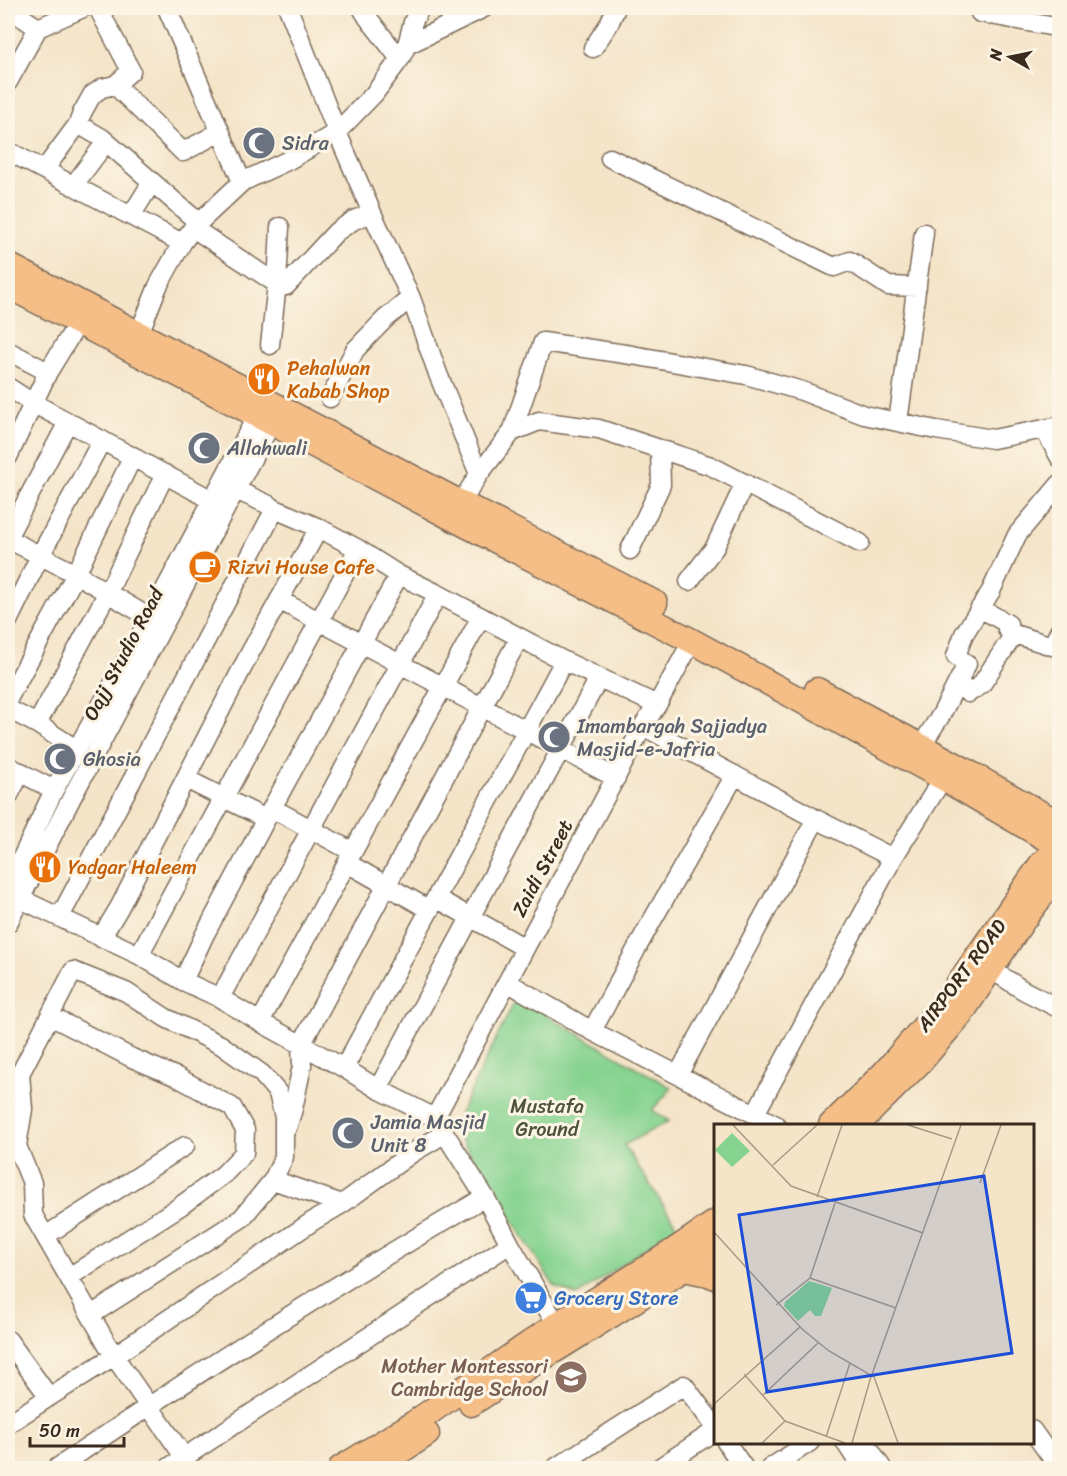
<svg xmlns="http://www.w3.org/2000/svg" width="1067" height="1476" font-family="Sriracha,sans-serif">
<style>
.green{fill:#86d390;stroke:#607e57;stroke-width:1.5}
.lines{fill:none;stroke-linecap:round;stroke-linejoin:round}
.minor-casing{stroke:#7c6b5a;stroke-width:21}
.major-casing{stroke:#7c6b5a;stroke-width:27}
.minor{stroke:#fff;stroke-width:18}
.major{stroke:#f6be87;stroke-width:24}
.labels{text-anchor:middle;stroke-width:6;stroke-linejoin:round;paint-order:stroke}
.worship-label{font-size:20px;fill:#5b616d;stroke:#fcf5e5;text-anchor:start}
.food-label{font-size:20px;fill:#c56008;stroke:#fcf5e5;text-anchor:start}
.street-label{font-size:20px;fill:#3b2a1e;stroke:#fcf5e5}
.park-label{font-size:20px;fill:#4e543a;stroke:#fcf5e5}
.shop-label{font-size:20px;fill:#366cbe;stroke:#fcf5e5;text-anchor:start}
.education-label{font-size:20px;fill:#785e54;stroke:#fcf5e5;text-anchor:end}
.inset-road{fill:none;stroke:#aa9a84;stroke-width:1.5}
.view{fill:#1d4ed8;fill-opacity:0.15;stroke:#1d4ed8;stroke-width:3}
.inset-edge{fill:none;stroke:#3b2a1e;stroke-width:3}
</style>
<rect width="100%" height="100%" fill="#fcf5e5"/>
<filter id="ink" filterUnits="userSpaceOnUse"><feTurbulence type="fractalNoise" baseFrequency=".0167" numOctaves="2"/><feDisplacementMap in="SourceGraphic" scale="12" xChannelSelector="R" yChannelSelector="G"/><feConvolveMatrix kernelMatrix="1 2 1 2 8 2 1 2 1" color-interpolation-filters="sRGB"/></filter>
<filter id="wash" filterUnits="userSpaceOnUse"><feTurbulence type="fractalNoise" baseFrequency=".008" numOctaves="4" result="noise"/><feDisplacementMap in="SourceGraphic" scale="24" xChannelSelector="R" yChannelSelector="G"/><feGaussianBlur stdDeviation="1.35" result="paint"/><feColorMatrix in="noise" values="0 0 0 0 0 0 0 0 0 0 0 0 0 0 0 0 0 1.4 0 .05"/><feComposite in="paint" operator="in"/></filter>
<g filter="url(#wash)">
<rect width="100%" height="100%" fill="#f4e4c8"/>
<!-- green -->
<path class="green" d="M516,998L672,1088L652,1110L669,1121L624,1145L677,1226L577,1296L554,1286L453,1127Z"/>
</g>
<g filter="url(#ink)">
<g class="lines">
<!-- minor casing -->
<g class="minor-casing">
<path id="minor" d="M8,8L38,28
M167,8L242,182
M288,8L337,132L372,213L411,298L438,374L479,474L454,514
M362,8L368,18L400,59
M980,13L1060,28
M407,45L484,8
M593,48L609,24L616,8
M8,82L38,28L83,8
M115,85L183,152L220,132
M78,124L102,138L199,223
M8,151L182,243
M610,158L834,267L850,261L888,286L917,287
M44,170L78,124L82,113L92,95L102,88L115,85L131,71L98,8
M73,186L106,142
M131,216L152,182
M193,228L277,284L286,286L336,232L354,220L372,213
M270,345L277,284L280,227
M134,346L158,286L182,243L193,228L242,182L289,160L337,132L374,94L400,59L407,45L413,22L420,8
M8,351L48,372L8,457
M48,372L78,323
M8,387L33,403L212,500
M330,398L355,350L385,319L411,298
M898,422L924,233
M1044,429L1060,458
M512,432L543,342L632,355L746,375L802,391L864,415L936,430L993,439L1060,426
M479,474L512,432L539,421L599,429L711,466L860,543
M236,490L269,505L275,509L319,528L358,549L399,575L438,594L564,661L657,705
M8,536L68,422
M8,539L76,574L150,618
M630,550L661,485L660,449
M689,581L715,547L745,483
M279,600L616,778
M980,608L1008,624L1007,629L1014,634L1052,646L1060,630
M8,621L40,556L102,440
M958,681L968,693L981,685L1014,634
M8,699L76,574L133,456
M8,709L37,724L76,749
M37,724L108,592L165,474
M643,726L816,819
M921,746L941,715L967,664L956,656L964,634L991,591L1017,535L1060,484
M8,766L54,790
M186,779L266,819
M8,797L21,772
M272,808L353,852
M347,863L430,910
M8,887L54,790L150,618L262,406
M8,893L139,955L183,981L220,998L260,1022L344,1068L378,1089L435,1118L485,1197L510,1244L563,1336
M436,898L525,948
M60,917L275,509
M8,923L71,799L277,412
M101,938L119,908L251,651L319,528
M139,955L358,549
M981,963L1023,990L1060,1009
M183,981L204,936L266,819L399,575
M507,982L592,1031L776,1125
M220,998L438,594
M50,1016L132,1058L177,1077L232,1107L245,1130L244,1153L224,1174L179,1207L69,1277
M260,1022L481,617
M592,1031L645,933L735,775
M344,1068L564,661
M678,1075L816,819L893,858
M378,1089L599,678
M755,1114L893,858L950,767
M435,1118L643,726L657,705L692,641
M287,1128L293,1109L302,1066L301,1045L519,638
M8,1146H17L23,1109L20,1074L73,971L126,992L166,1018L221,1045L262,1074L278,1093L284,1117V1157L273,1180L242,1218L91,1315
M17,1146L32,1183L33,1215L114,1356L185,1458
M273,1180L342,1204
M45,1236L185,1146
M8,1340L49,1397
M8,1424L49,1397L114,1356L313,1221L342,1204L412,1153L444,1134
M1032,1430L1059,1468
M726,1442L744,1468
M845,1442L862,1468
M865,1442L882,1468
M57,1468C197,1373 339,1282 485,1197
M168,1468L510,1244
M555,1468L684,1385L716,1428
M659,1468L716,1430
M770,1468L810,1442"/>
</g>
<!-- major casing -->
<g class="major-casing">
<path id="major" d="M8,265L461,503L655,603
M8,286L272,423L452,518L692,641L943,778L1060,847
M817,690L952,763L1060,824
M831,1125L884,1073L947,1000L1042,863L1060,847
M857,1125L922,1060L961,1014L1024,919L1060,872
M684,1269L708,1274L716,1277
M471,1404C551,1350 636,1303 716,1247
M341,1468L414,1423L556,1325L672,1252L716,1222
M375,1468L427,1434"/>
</g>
<!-- minor -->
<use href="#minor" class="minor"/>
<!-- major -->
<use href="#major" class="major"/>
</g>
</g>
<!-- icons -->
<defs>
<g id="mosque-disc" transform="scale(1.725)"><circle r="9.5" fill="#6b7280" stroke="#fcf5e5"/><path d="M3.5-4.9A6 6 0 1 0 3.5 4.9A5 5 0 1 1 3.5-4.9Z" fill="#fff"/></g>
<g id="restaurant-disc" transform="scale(1.725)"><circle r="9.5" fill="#e8710a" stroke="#fcf5e5"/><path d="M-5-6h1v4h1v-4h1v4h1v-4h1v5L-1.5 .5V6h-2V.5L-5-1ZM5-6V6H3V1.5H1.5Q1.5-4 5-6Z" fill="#fff"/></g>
<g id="cafe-disc" transform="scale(1.725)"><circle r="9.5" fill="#e8710a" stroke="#fcf5e5"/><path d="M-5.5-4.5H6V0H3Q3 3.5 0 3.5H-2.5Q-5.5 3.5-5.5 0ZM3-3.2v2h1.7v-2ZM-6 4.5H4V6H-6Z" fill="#fff"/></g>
<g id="supermarket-disc" transform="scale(1.725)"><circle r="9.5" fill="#3f7fe0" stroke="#fcf5e5"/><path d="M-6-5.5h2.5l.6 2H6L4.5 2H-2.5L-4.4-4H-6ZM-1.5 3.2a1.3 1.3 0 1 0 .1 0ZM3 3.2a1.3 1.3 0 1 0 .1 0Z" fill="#fff"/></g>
<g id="school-disc" transform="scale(1.725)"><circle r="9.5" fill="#8d6e63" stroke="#fcf5e5"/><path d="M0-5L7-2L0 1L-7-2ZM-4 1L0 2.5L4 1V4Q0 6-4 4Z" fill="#fff"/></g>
</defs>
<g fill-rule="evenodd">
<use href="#mosque-disc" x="259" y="143"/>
<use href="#restaurant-disc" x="264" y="379"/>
<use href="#mosque-disc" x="204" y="448"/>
<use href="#cafe-disc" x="205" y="567"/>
<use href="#mosque-disc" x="554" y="737"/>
<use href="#mosque-disc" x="60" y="759"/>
<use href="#restaurant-disc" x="45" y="867"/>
<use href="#mosque-disc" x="348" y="1133"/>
<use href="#supermarket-disc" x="531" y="1298"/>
<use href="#school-disc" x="571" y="1377"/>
</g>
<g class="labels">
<!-- worship labels -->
<g class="worship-label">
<text x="282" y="150">Sidra</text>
<text x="227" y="455">Allahwali</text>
<text x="577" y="733">Imambargah Sajjadya<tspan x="577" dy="23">Masjid-e-Jafria</tspan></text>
<text x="83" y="766">Ghosia</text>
<text x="371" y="1129">Jamia Masjid<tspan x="371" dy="23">Unit 8</tspan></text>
</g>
<!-- food labels -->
<g class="food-label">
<text x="287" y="375">Pehalwan<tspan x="287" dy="23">Kabab Shop</tspan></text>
<text x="228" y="574">Rizvi House Cafe</text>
<text x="68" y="874">Yadgar Haleem</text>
</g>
<!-- street labels -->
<g class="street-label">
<text transform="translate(123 654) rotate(-62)" y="7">Oajj Studio Road</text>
<text transform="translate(542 868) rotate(-62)" y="7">Zaidi Street</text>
<text transform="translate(961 975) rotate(-53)" y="7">AIRPORT ROAD</text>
</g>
<!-- park labels -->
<g class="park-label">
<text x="547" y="1113">Mustafa<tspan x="547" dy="23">Ground</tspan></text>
</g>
<!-- shop labels -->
<g class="shop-label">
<text x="554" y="1305">Grocery Store</text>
</g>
<!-- education labels -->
<g class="education-label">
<text x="548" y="1373">Mother Montessori<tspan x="548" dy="23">Cambridge School</tspan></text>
</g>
</g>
<!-- overview -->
<g transform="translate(714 1124)">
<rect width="320" height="320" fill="#f4e4c8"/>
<path d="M18,9L36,27L18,43L1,26ZM95,157L118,164L107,192H101L96,186L84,197L70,182L71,178Z" fill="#86d390"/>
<path class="inset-road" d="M19,1L77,62L209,109M194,1L238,15M59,41L103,1M266,59L287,1M103,73L128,1M0,108L88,205L115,227L160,253L184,319M96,154L182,184M62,181L96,154L121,79M30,250L71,297L131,319M156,256L247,1M48,272L104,219M0,280L86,203M112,313L136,239M48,319L71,297M138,319L156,256"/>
<path class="view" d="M270,52L298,229L53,268L25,91Z"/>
<rect width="320" height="320" class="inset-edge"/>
</g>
<!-- margin -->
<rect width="1067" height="1476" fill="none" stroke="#fcf5e5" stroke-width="30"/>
<!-- north arrow -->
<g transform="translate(1010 57) rotate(279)" stroke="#fcf5e5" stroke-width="4.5" paint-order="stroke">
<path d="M0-4.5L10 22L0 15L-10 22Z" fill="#3b2a1e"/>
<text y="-9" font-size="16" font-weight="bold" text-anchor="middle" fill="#3b2a1e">N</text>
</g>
<!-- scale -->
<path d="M30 1437v9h94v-9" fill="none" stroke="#3b2a1e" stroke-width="3"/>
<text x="39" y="1437" font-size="18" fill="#3b2a1e" stroke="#fcf5e5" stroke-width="4.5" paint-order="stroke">50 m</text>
</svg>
